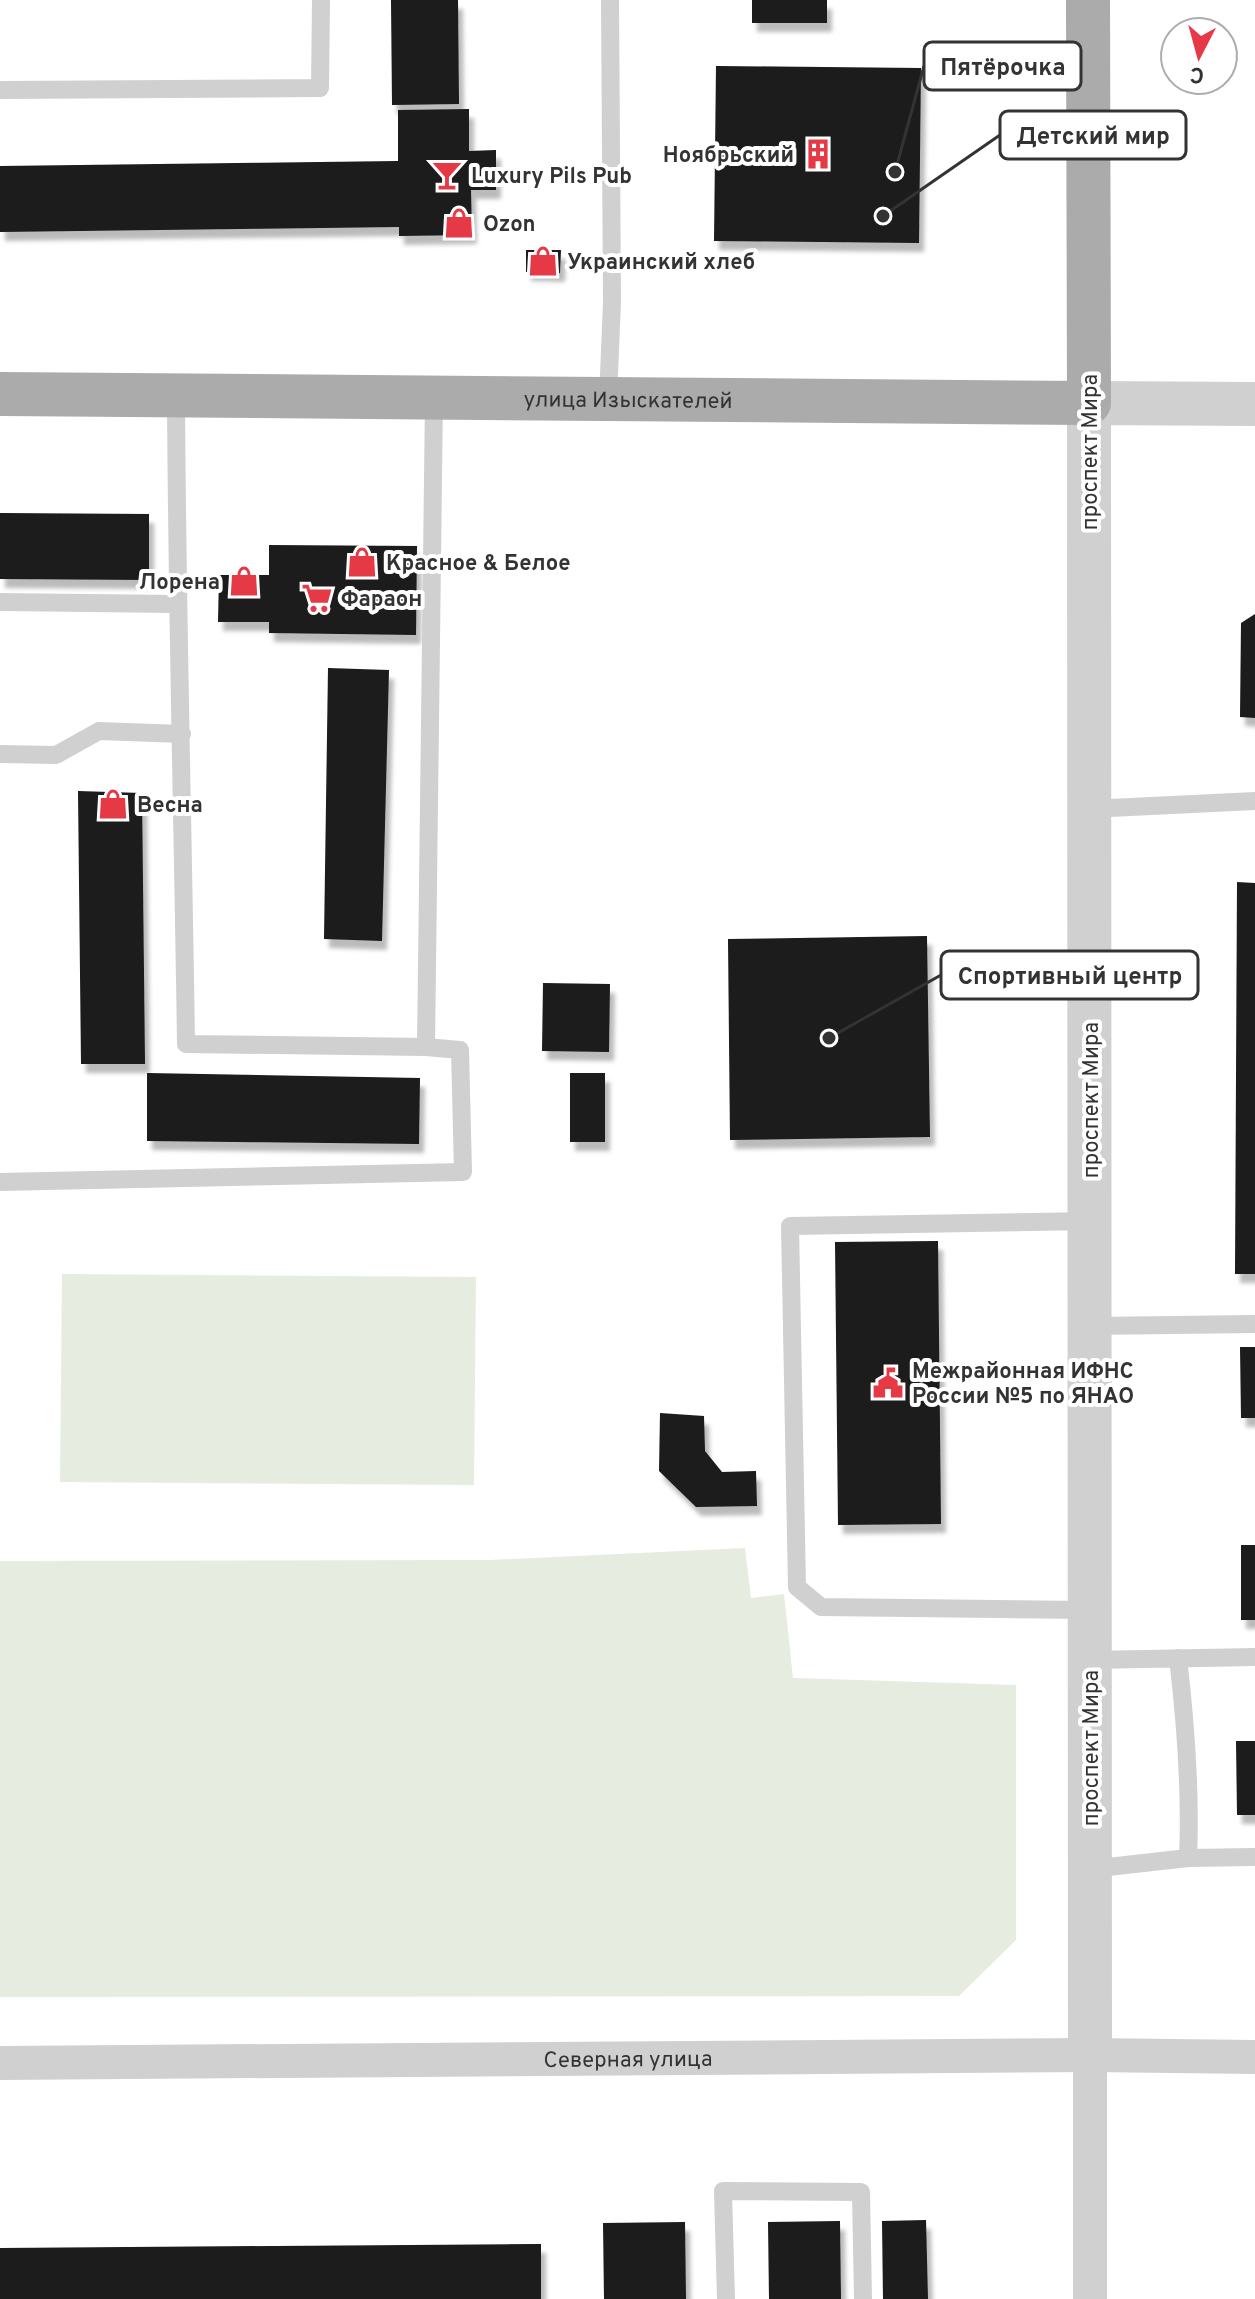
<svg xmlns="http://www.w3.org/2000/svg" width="1255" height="2299" font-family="Overpass,sans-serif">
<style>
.grass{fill:#e6ecdf}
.building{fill:#1a1a1a;filter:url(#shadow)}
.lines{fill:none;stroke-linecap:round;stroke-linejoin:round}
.service{stroke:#d0d0d0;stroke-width:18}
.minor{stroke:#d0d0d0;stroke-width:34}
.tertiary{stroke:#d0d0d0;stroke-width:44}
.primary{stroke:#ababab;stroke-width:44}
.labels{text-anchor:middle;stroke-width:8;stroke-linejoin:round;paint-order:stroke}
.poi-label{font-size:22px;font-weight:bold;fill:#333;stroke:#fff;text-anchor:start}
.street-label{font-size:22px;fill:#333;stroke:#fff}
.leader{fill:none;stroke:#333;stroke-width:3}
.callout-dot{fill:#333;stroke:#fff;stroke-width:3}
.callout{fill:#fff;stroke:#333;stroke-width:3}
.callout-label{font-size:24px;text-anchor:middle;font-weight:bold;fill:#333}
</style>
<defs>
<filter id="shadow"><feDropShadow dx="5" dy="9" stdDeviation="2" flood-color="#0004"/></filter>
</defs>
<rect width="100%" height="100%" fill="#fff"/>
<!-- grass -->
<path class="grass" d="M62,1274L476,1277L474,1485L60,1482Z
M745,1548L751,1598L784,1594L793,1678L1016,1685V1940L959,1996L0,1997V1561L490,1560Z"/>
<!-- building -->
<path class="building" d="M391,0H458L459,104L392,105Z
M752,0H827V23H752Z
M716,66L921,68L919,243L714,241Z
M469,109V151L496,150V190H471L472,235L399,236V227L0,232V166L398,161V110Z
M526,250H561L560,273L526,272Z
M0,513L149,514V580L0,579Z
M269,545L417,546L416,635L269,633V622H218L219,575H269Z
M1255,614V718L1240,717L1241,623Z
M328,668L389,670L382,941L324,939Z
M78,791L142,793L145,1064H81Z
M1237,882L1255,883V1274H1235Z
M927,936L930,1137L730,1140L728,939Z
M543,983L610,984L609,1052L542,1051Z
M147,1073L420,1078L419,1144L147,1141Z
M570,1073H605V1142H570Z
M938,1241L941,1524L838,1525L835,1242Z
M1240,1347H1255V1418H1241Z
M660,1413L704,1416L705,1451L722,1472L756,1471L757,1506L696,1507L659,1471Z
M1241,1545H1255V1620H1241Z
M1236,1741H1255V1815H1237Z
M926,2220L928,2299H883L882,2221Z
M840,2221L841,2299H769L768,2222Z
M685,2222L686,2299H604L603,2223Z
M541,2244V2299H0V2248Z"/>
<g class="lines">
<!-- service -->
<path class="service" d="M0,90L320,88L321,0
M608,399L612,302L610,0
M0,602L176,604
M0,754L56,755L99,731L182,734
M1089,809L1255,801
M426,1047L434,398
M0,1182L463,1172L460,1050L426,1047L186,1044C183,828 177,612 176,396
M1090,1326L1255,1324
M1089,1610L821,1607L797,1587L790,1226L1090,1221
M1178,1658C1186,1726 1191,1791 1188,1858
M1090,1660L1255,1657
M1090,1869L1188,1858L1255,1857
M726,2299L723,2191L861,2192L863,2299"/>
<!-- minor -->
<g class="minor">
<path d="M1090,2055V2299"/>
<path id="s1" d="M0,2063L1090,2055L1255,2057"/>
</g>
<!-- tertiary -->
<path class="tertiary" d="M1090,2055L1089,403L1255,404"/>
<!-- primary -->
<path class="primary" id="s2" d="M0,394L1089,403L1088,0"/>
</g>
<!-- icons -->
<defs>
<g id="building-bare" transform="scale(2.4)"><path d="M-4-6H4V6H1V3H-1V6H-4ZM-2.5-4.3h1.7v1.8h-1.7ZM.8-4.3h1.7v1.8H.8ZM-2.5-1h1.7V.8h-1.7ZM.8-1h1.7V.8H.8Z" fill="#e63946" stroke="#fff" stroke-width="2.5" paint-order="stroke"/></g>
<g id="bar-bare" transform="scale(2.4)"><path d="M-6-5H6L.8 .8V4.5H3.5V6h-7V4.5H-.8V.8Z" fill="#e63946" stroke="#fff" stroke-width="2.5" paint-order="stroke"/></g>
<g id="shop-bare" transform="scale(2.4)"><path d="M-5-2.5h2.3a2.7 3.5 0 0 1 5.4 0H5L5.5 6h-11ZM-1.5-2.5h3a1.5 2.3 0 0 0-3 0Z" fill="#e63946" stroke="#fff" stroke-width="2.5" paint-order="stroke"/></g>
<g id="supermarket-bare" transform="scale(2.4)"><path d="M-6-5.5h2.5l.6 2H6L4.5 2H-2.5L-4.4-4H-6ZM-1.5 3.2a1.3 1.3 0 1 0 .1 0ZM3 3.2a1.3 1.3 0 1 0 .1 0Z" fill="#e63946" stroke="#fff" stroke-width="2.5" paint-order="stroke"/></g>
<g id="civic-bare" transform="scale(2.4)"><path d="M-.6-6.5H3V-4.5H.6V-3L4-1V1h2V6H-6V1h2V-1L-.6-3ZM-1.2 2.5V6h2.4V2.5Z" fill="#e63946" stroke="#fff" stroke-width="2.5" paint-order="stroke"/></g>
</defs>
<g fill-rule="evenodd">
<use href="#building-bare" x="818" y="154"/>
<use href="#bar-bare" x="447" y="175"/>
<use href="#shop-bare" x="459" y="223"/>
<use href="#shop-bare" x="543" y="261"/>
<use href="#shop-bare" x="362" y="562"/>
<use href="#shop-bare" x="244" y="581"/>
<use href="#supermarket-bare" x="317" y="598"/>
<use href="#shop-bare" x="113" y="804"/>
<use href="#civic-bare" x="888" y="1383"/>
</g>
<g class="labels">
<!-- poi labels -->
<g class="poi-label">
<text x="794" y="162" text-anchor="end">Ноябрьский</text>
<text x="471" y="183">Luxury Pils Pub</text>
<text x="483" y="231">Ozon</text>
<text x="567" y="269">Украинский хлеб</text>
<text x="386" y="570">Красное &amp; Белое</text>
<text x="220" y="589" text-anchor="end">Лорена</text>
<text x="341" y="606">Фараон</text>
<text x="137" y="812">Весна</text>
<text x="912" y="1378">Межрайонная ИФНС<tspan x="912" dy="25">России №5 по ЯНАО</tspan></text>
</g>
<!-- street labels -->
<g class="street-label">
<text dy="8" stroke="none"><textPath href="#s2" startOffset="628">улица Изыскателей</textPath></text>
<text transform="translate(1089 452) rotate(-90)" y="8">проспект Мира</text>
<text transform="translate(1090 1100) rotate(-90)" y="8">проспект Мира</text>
<text transform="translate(1090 1748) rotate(-90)" y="8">проспект Мира</text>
<text dy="8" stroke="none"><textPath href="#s1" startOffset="628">Северная улица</textPath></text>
</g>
</g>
<!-- callouts -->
<path class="leader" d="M895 172L924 66M883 216L1000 135M829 1038L941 975"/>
<g class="callout-dot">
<circle cx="895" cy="172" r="8"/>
<circle cx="883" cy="216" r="8"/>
<circle cx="829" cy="1038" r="8"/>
</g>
<g class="callout">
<rect x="924" y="42" width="157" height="48" rx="8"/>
<rect x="1000" y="111" width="186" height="48" rx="8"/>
<rect x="941" y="951" width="257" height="48" rx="8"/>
</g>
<g class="callout-label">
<text x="1003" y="75">Пятёрочка</text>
<text x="1093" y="144">Детский мир</text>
<text x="1070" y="984">Спортивный центр</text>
</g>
<!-- north arrow -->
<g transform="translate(1199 56) rotate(186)"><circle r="38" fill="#ffffff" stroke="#adadad" stroke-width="2"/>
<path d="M0-6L14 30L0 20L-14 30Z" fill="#e63946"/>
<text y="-12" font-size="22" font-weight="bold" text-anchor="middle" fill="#333333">С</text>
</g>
</svg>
